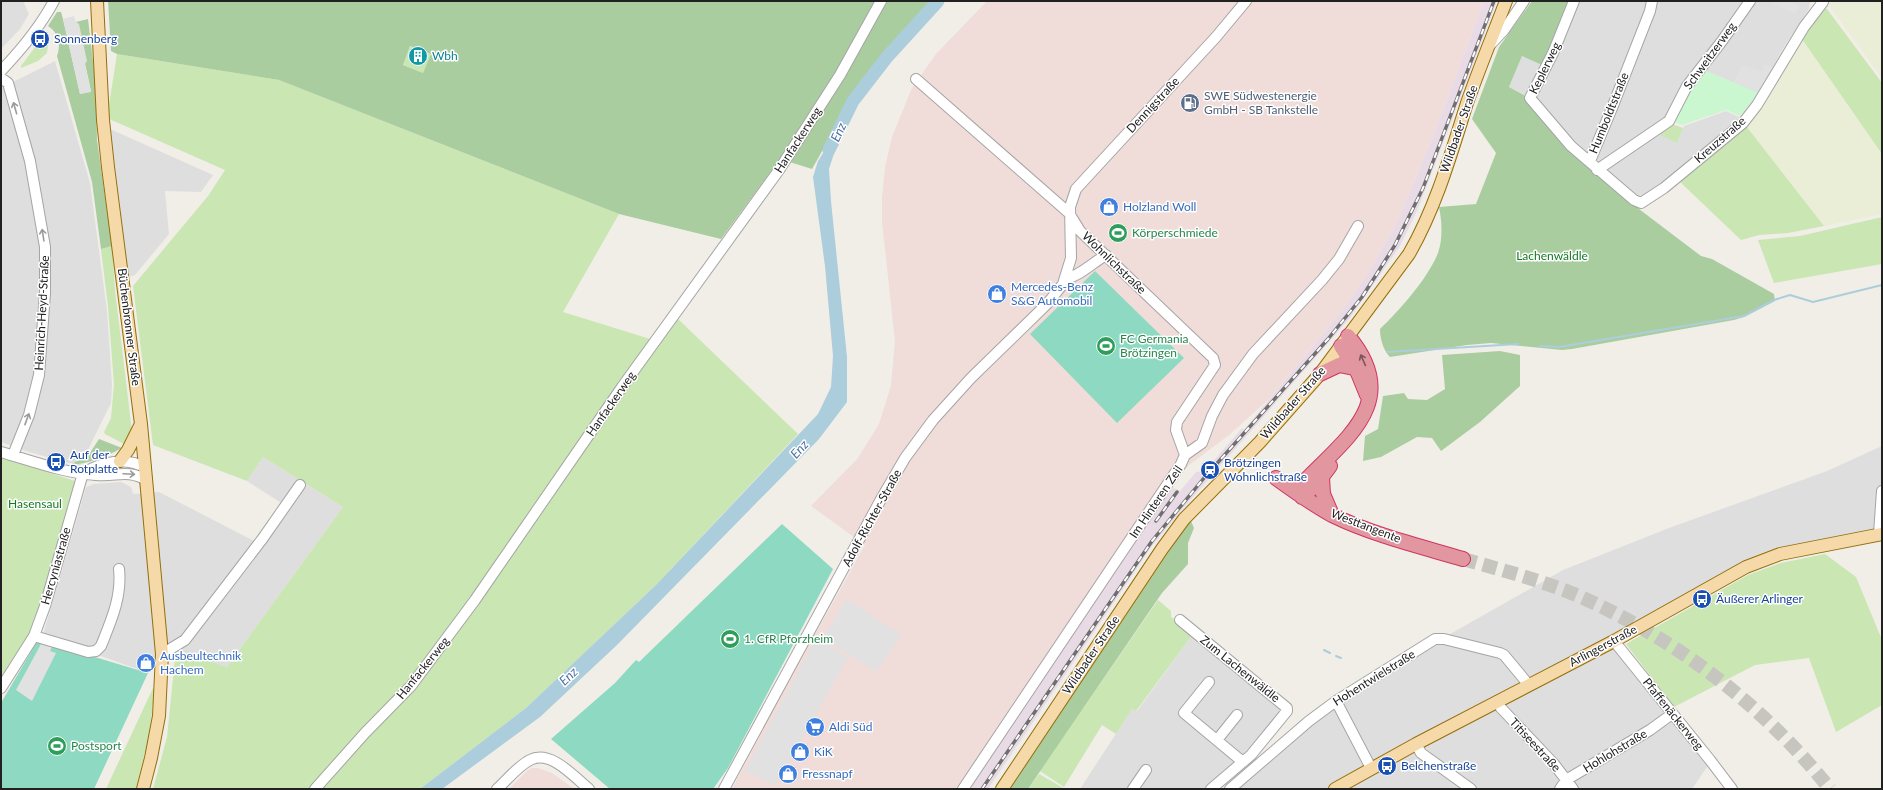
<svg xmlns="http://www.w3.org/2000/svg" width="1883" height="790" font-family="Lato,sans-serif">
<style>
.residential{fill:#dfdede}
.commercial{fill:#f0dcd9}
.industrial{fill:#e9dbe6}
.farmland{fill:#eaeed6}
.grass{fill:#c9e6b3}
.forest{fill:#aacda0;fill-rule:evenodd}
.park{fill:#caf6d0}
.pitch{fill:#8dd9c1}
.parking{fill:#e1e1e1}
.water{fill:#accddb}
.lines{fill:none;stroke-linecap:round;stroke-linejoin:round}
.stream{stroke:#accddb;stroke-width:2}
.river{stroke:#accddb;stroke-width:13}
.highway-tunnel{stroke:#c7c5c0;stroke-width:14;stroke-dasharray:14 7;stroke-linecap:butt}
.minor-casing{stroke:#a5a5a5;stroke-width:12}
.major-casing{stroke:#936f0b;stroke-width:14}
.highway-casing{stroke:#cf3560;stroke-width:16}
.minor{stroke:#fff;stroke-width:10}
.major{stroke:#f6d9a8;stroke-width:12}
.highway{stroke:#e296a0;stroke-width:14}
.rail-casing{stroke:#6f6f6f;stroke-width:3.5}
.rail{stroke:#fff;stroke-width:2;stroke-dasharray:6;stroke-linecap:butt}
.oneway{stroke:#9b9b9b}
.oneway2{stroke:#78565a}
.labels{text-anchor:middle;stroke-width:3;stroke-linejoin:round;paint-order:stroke}
.transit-label{font-size:12px;fill:#164399;stroke:#fff;text-anchor:start}
.culture-label{font-size:12px;fill:#0d838f;stroke:#fff;text-anchor:start}
.street-label{font-size:12px;fill:#212121;stroke:#fff}
.service-label{font-size:12px;fill:#4e5e75;stroke:#fff;text-anchor:start}
.shop-label{font-size:12px;fill:#366cbe;stroke:#fff;text-anchor:start}
.leisure-label{font-size:12px;fill:#27864d;stroke:#fff;text-anchor:start}
.park-label{font-size:12px;fill:#147a23;stroke:#fff}
.water-label{font-size:13px;font-style:italic;fill:#5074a3;stroke:#fff}
</style>
<rect width="100%" height="100%" fill="#f1eee8"/>
<!-- residential -->
<path class="residential" d="M1,1H23L29,14L20,29L1,49Z
M1577,1H1809L1810,2L1809,9L1782,50L1759,93L1698,68L1668,120L1677,142L1684,126L1726,111L1739,117L1727,131L1650,195L1636,196L1574,146L1533,99L1509,87L1522,56L1548,68Z
M55,61L90,183L107,311L112,384L111,403L80,466L29,452L1,442V88Z
M110,129L213,175L201,192L165,191L169,234L135,275L129,277Z
M1882,446V527L1786,548L1607,640L1709,764L1692,789H1234L1314,721L1452,633L1563,570L1669,528L1827,471Z
M263,457L343,507L227,667L156,644V666L148,673L43,635L86,487L94,484L121,482L131,487L133,494L159,492L264,546L289,508L247,481Z
M1193,634L1283,707L1284,712L1250,752L1206,789H1080L1132,709L1137,711Z"/>
<!-- commercial -->
<path class="commercial" d="M987,1H1484L1436,129L1398,220L1367,275L1344,308L1269,399L1229,435L1189,465L1171,487L968,789H732L770,716L865,545L811,506L858,458L879,424L891,386L895,341L882,222V198L885,167L892,137L912,88L936,54Z
M532,768H538L552,773L574,789H509L528,770Z"/>
<!-- industrial -->
<path class="industrial" d="M1484,1H1497L1432,172L1417,211L1400,246L1350,318L1180,512L1152,546L988,789H968L1171,487L1180,491L1196,472L1204,471L1203,470L1208,464L1210,465L1242,428L1244,430L1344,308L1367,275L1398,220L1436,129Z"/>
<!-- farmland -->
<path class="farmland" d="M1829,1H1882V78L1827,3Z
M1802,39L1882,154V214L1824,226L1746,126L1773,91Z"/>
<!-- grass -->
<path class="grass" d="M1822,8L1827,9L1882,83V154L1802,39Z
M42,38L48,46L47,53L38,61L21,68V66Z
M410,46L431,54L423,73L403,65Z
M117,54L279,80L619,214L563,312L660,342L677,318L798,434L656,585L526,708L420,789H153L167,737L175,659L181,652L227,667L343,507L263,457L247,481L153,445L133,286L208,196L225,170L107,118Z
M1672,124L1683,128L1677,143L1658,134Z
M1746,126L1824,226L1788,233L1759,235L1741,240L1679,181Z
M1882,217V264L1774,283L1758,240L1800,236Z
M112,246L115,290L132,432L126,445L105,434L104,432L111,418L114,384L108,306L101,249Z
M1,457L75,481L76,486L32,636L1,681Z
M1825,554L1856,577L1882,640V705L1836,732L1809,658L1755,665L1674,707L1626,644L1748,575L1781,563Z
M1158,600L1171,611V617L1193,634L1136,711L1132,709L1116,734L1102,725L1064,787L1040,771Z
M153,688L155,689L149,735L136,789H106Z
M1039,774L1065,789H1028Z"/>
<!-- forest -->
<path class="forest" d="M108,1H933L882,59L852,98L812,169L780,159L721,239L619,214L279,80L117,54L111,51ZM410,46L431,54L423,73L403,65Z
M1532,1H1572L1544,66L1522,56L1509,87L1524,95L1579,159L1639,209L1701,256L1712,259L1774,294L1775,301L1744,317L1734,320L1572,349L1562,350L1491,343L1467,345L1390,357C1383,350 1380,338 1380,329C1400,310 1428,278 1438,253C1443,239 1442,221 1439,207L1476,204L1496,153L1472,119L1499,47Z
M57,12H61L63,19L80,94L91,91L76,22L88,19L96,87L97,140L112,246L101,249L92,182L57,56C61,45 59,33 48,26Z
M1500,351L1520,355V386L1480,422L1441,451L1432,438L1417,437L1381,457L1363,461L1365,436L1378,429L1383,396L1404,393L1408,399L1427,400L1445,389L1442,355Z
M99,439L122,448C106,457 88,464 69,465L88,456Z
M1190,519L1194,528L1188,543V564L1162,593L1028,789H1009C1069,698 1131,610 1190,519Z"/>
<!-- park -->
<path class="park" d="M1704,70L1759,93L1740,116L1726,110L1682,125L1675,122L1689,91Z"/>
<!-- pitch -->
<path class="pitch" d="M1095,271L1184,358L1117,423L1030,334Z
M782,524L833,569L728,768L713,789H610L551,739L615,683L636,660L639,662Z
M38,640L148,673L94,789H1V703Z"/>
<!-- parking -->
<path class="parking" d="M1769,1H1791L1799,6L1795,14Z
M74,16L76,22L79,24L87,61L85,64L91,92L80,94L63,19Z
M1765,64L1772,68L1759,92L1734,82L1742,65L1762,71Z
M847,599L901,635L876,672L823,638Z
M817,637L848,658L775,786L745,771Z
M44,642L53,645L50,651L56,653L32,701L16,690L41,644Z"/>
<!-- water -->
<path class="water" d="M835,134L839,138L829,169L831,201L847,357V402L819,439L617,645L540,717L442,789H420L526,708L656,585L818,414L831,387L833,356L825,266L813,177L818,161Z"/>
<g class="lines">
<!-- stream -->
<path class="stream" d="M1540,346L1559,347L1744,316L1774,300L1790,295L1813,302L1882,285
M1387,352L1518,344
M1324,650L1330,653
M1336,656L1341,658"/>
<!-- river -->
<path class="river" d="M829,150L853,101L887,57L938,1"/>
<!-- highway-tunnel -->
<path class="highway-tunnel" d="M1463,559C1502,570 1544,581 1581,597C1677,640 1764,706 1830,789"/>
<!-- minor casing -->
<g class="minor-casing">
<path id="minor" d="M1574,1L1553,53L1530,98L1571,146L1634,200L1641,203L1664,188L1743,123L1757,105L1804,27L1823,2L1821,1
M1490,45L1504,30L1524,1
M1,71C22,49 40,27 54,1
M1,78L8,83L30,161L45,247V293L39,375L29,415L13,455
M916,79L1069,213L1080,231L1213,358L1215,365L1177,422L1176,430L1185,455
M1590,161L1612,108L1650,11L1652,1
M1597,170L1669,121L1687,86L1722,41L1750,1
M1065,279C1080,276 1092,263 1106,255
M1,452C32,461 64,473 96,475C117,477 126,469 147,480
M83,473C102,462 126,456 146,468
M1879,534L1882,491
M1180,620L1287,708V711L1251,755L1211,789
M34,636L88,652L96,651L101,646C111,621 122,597 119,569
M1614,641L1710,760L1732,789
M162,654L185,640L263,538L300,485
M1209,682L1184,713L1243,762
M1,688L34,636L45,606L83,473
M1336,701L1371,768
M1497,701L1501,708L1554,764L1573,789
M1217,740L1237,715
M1416,744L1421,753L1471,789
M315,789L365,733L411,686L475,600L622,387L779,170L840,75L881,1
M497,789C507,780 518,766 530,760C551,749 575,778 589,789
M724,789L880,501L905,458L933,420L971,378L1047,304L1063,284L1071,258L1070,207L1076,189L1216,37L1246,1
M963,789L1181,464L1185,455L1202,443L1212,416L1223,395L1253,354L1322,280L1339,259L1358,226
M1133,789L1146,770
M1230,789L1309,721L1336,701L1435,639H1444L1500,653L1504,655L1529,685
M1560,789L1566,780L1650,730L1672,714"/>
</g>
<!-- major casing -->
<g class="major-casing">
<path id="major" d="M97,1L103,120L108,167L141,424L162,654L159,716L151,758L143,789
M120,461L128,450L141,424
M1002,789L1162,549L1184,519L1260,442L1320,374L1409,254C1436,207 1451,154 1467,103C1479,69 1493,35 1506,1
M1335,789L1416,744L1614,641L1746,567L1780,554L1882,534"/>
</g>
<!-- highway casing -->
<g class="highway-casing">
<path id="highway" d="M1341,346L1358,373L1367,395
M1320,374L1339,365L1354,368
M1322,477L1323,494L1332,515
M1276,478C1294,491 1312,504 1332,515C1373,535 1419,546 1463,559
M1302,497L1301,488L1303,483C1346,438 1403,401 1348,336
M1302,497L1315,486L1330,466"/>
</g>
<!-- minor -->
<use href="#minor" class="minor"/>
<!-- major -->
<use href="#major" class="major"/>
<!-- highway -->
<use href="#highway" class="highway"/>
<!-- rail casing -->
<g class="rail-casing">
<path id="rail" d="M1156,521L1177,492
M982,789L1152,541L1204,478L1328,339L1362,297L1378,272L1395,245L1423,188L1494,1"/>
</g>
<!-- rail -->
<use href="#rail" class="rail"/>
</g>
<!-- one-way arrows -->
<defs><path id="oneway-shaft" d="M-6 0H5M1.5-3L5.5 0L1.5 3" fill="none" stroke-width="1.6" stroke-linecap="round" stroke-linejoin="round"/></defs>
<g class="oneway">
<use href="#oneway-shaft" transform="translate(15 108) rotate(-106)"/>
<use href="#oneway-shaft" transform="translate(43 235) rotate(-99)"/>
<use href="#oneway-shaft" transform="translate(27 419) rotate(-70)"/>
<use href="#oneway-shaft" transform="translate(129 474) rotate(3)"/>
</g>
<use class="oneway2" href="#oneway-shaft" transform="translate(1363 360) rotate(-114)"/>
<!-- icons -->
<defs>
<g id="bus-disc" transform="scale(1)"><circle r="9.5" fill="#1a4fb4" stroke="#fff"/><path d="M-5-6H5V4H4V6H2V4H-2V6H-4V4H-5ZM-3.5-4V0h7V-4ZM-3.5 1.2v1.5H-2V1.2ZM2 1.2v1.5H3.5V1.2Z" fill="#fff"/></g>
<g id="building-disc" transform="scale(1)"><circle r="9.5" fill="#0f9aa8" stroke="#fff"/><path d="M-4-6H4V6H1V3H-1V6H-4ZM-2.5-4.3h1.7v1.8h-1.7ZM.8-4.3h1.7v1.8H.8ZM-2.5-1h1.7V.8h-1.7ZM.8-1h1.7V.8H.8Z" fill="#fff"/></g>
<g id="fuel-disc" transform="scale(1)"><circle r="9.5" fill="#5c6f8a" stroke="#fff"/><path d="M-5.5-6h7V0h2V4h1.3V-2.5L3-4.5l.8-.8L6-3V5H2.5V1h-1V6h-7ZM-4.2-4.7v3.2H.2V-4.7Z" fill="#fff"/></g>
<g id="shop-disc" transform="scale(1)"><circle r="9.5" fill="#3f7fe0" stroke="#fff"/><path d="M-5-2.5h2.3a2.7 3.5 0 0 1 5.4 0H5L5.5 6h-11ZM-1.5-2.5h3a1.5 2.3 0 0 0-3 0Z" fill="#fff"/></g>
<g id="stadium-disc" transform="scale(1)"><circle r="9.5" fill="#2e9e5b" stroke="#fff"/><path d="M0-5a6.5 5 0 1 0 0 10a6.5 5 0 1 0 0-10ZM-3.5-1.8h7v3.6h-7Z" fill="#fff"/></g>
<g id="station-disc" transform="scale(1)"><circle r="9.5" fill="#1a4fb4" stroke="#fff"/><path d="M-3-6H3Q5-6 5-4V2Q5 4 3 4L4.5 6H3L1.5 4h-3L-3 6H-4.5L-3 4Q-5 4-5 2V-4Q-5-6-3-6ZM-3.5-4v3h7v-3ZM-3.5 1v1.5H-2V1ZM2 1v1.5H3.5V1Z" fill="#fff"/></g>
<g id="supermarket-disc" transform="scale(1)"><circle r="9.5" fill="#3f7fe0" stroke="#fff"/><path d="M-6-5.5h2.5l.6 2H6L4.5 2H-2.5L-4.4-4H-6ZM-1.5 3.2a1.3 1.3 0 1 0 .1 0ZM3 3.2a1.3 1.3 0 1 0 .1 0Z" fill="#fff"/></g>
</defs>
<g fill-rule="evenodd">
<use href="#bus-disc" x="40" y="39"/>
<use href="#building-disc" x="418" y="56"/>
<use href="#fuel-disc" x="1190" y="103"/>
<use href="#shop-disc" x="1109" y="207"/>
<use href="#stadium-disc" x="1118" y="233"/>
<use href="#shop-disc" x="997" y="294"/>
<use href="#stadium-disc" x="1106" y="346"/>
<use href="#bus-disc" x="56" y="462"/>
<use href="#station-disc" x="1210" y="470"/>
<use href="#bus-disc" x="1702" y="599"/>
<use href="#stadium-disc" x="730" y="639"/>
<use href="#shop-disc" x="146" y="663"/>
<use href="#supermarket-disc" x="815" y="727"/>
<use href="#stadium-disc" x="57" y="746"/>
<use href="#shop-disc" x="800" y="752"/>
<use href="#bus-disc" x="1387" y="766"/>
<use href="#shop-disc" x="788" y="774"/>
</g>
<g class="labels">
<!-- transit labels -->
<g class="transit-label">
<text x="54" y="43">Sonnenberg</text>
<text x="70" y="459">Auf der<tspan x="70" dy="14">Rotplatte</tspan></text>
<text x="1224" y="467">Brötzingen<tspan x="1224" dy="14">Wohnlichstraße</tspan></text>
<text x="1716" y="603">Äußerer Arlinger</text>
<text x="1401" y="770">Belchenstraße</text>
</g>
<!-- culture labels -->
<g class="culture-label">
<text x="432" y="60">Wbh</text>
</g>
<!-- street labels -->
<g class="street-label">
<text transform="translate(1710 56) rotate(-54)" y="4">Schweitzerweg</text>
<text transform="translate(1545 68) rotate(-64)" y="4">Keplerweg</text>
<text transform="translate(1153 105) rotate(-47)" y="4">Dennigstraße</text>
<text transform="translate(1609 113) rotate(-68)" y="4">Humboldtstraße</text>
<text transform="translate(1459 129) rotate(-71)" y="4">Wildbader Straße</text>
<text transform="translate(798 140) rotate(-57)" y="4">Hanfackerweg</text>
<text transform="translate(1720 140) rotate(-41)" y="4">Kreuzstraße</text>
<text transform="translate(1114 263) rotate(44)" y="4">Wohnlichstraße</text>
<text transform="translate(42 313) rotate(-87)" y="4">Heinrich-Heyd-Straße</text>
<text transform="translate(129 327) rotate(83)" y="4">Büchenbronner Straße</text>
<text transform="translate(1293 403) rotate(-49)" y="4">Wildbader Straße</text>
<text transform="translate(611 404) rotate(-55)" y="4">Hanfackerweg</text>
<text transform="translate(1156 502) rotate(-56)" y="4">Im Hinteren Zeil</text>
<text transform="translate(872 518) rotate(-61)" y="4">Adolf-Richter-Straße</text>
<text transform="translate(1366 526) rotate(21)" y="4">Westtangente</text>
<text transform="translate(56 566) rotate(-74)" y="4">Hercyniastraße</text>
<text transform="translate(1603 646) rotate(-28)" y="4">Arlingerstraße</text>
<text transform="translate(1091 655) rotate(-56)" y="4">Wildbader Straße</text>
<text transform="translate(423 668) rotate(-51)" y="4">Hanfackerweg</text>
<text transform="translate(1240 669) rotate(39)" y="4">Zum Lachenwäldle</text>
<text transform="translate(1374 678) rotate(-32)" y="4">Hohentwielstraße</text>
<text transform="translate(1673 714) rotate(51)" y="4">Pfaffenäckerweg</text>
<text transform="translate(1535 745) rotate(47)" y="4">Titiseestraße</text>
<text transform="translate(1615 751) rotate(-31)" y="4">Hohlohstraße</text>
</g>
<!-- service labels -->
<g class="service-label">
<text x="1204" y="100">SWE Südwestenergie<tspan x="1204" dy="14">GmbH - SB Tankstelle</tspan></text>
</g>
<!-- shop labels -->
<g class="shop-label">
<text x="1123" y="211">Holzland Woll</text>
<text x="1011" y="291">Mercedes-Benz<tspan x="1011" dy="14">S&amp;G Automobil</tspan></text>
<text x="160" y="660">Ausbeultechnik<tspan x="160" dy="14">Hachem</tspan></text>
<text x="829" y="731">Aldi Süd</text>
<text x="814" y="756">KiK</text>
<text x="802" y="778">Fressnapf</text>
</g>
<!-- leisure labels -->
<g class="leisure-label">
<text x="1132" y="237">Körperschmiede</text>
<text x="1120" y="343">FC Germania<tspan x="1120" dy="14">Brötzingen</tspan></text>
<text x="744" y="643">1. CfR Pforzheim</text>
<text x="71" y="750">Postsport</text>
</g>
<!-- park labels -->
<g class="park-label">
<text x="1552" y="260">Lachenwäldle</text>
<text x="35" y="508">Hasensaul</text>
</g>
<!-- water labels -->
<g class="water-label">
<text transform="translate(838 132) rotate(-65)" y="5">Enz</text>
<text transform="translate(799 449) rotate(-48)" y="5">Enz</text>
<text transform="translate(568 676) rotate(-44)" y="5">Enz</text>
</g>
</g>
<!-- border -->
<rect width="1883" height="790" fill="none" stroke="#212121" stroke-width="4"/>
</svg>
